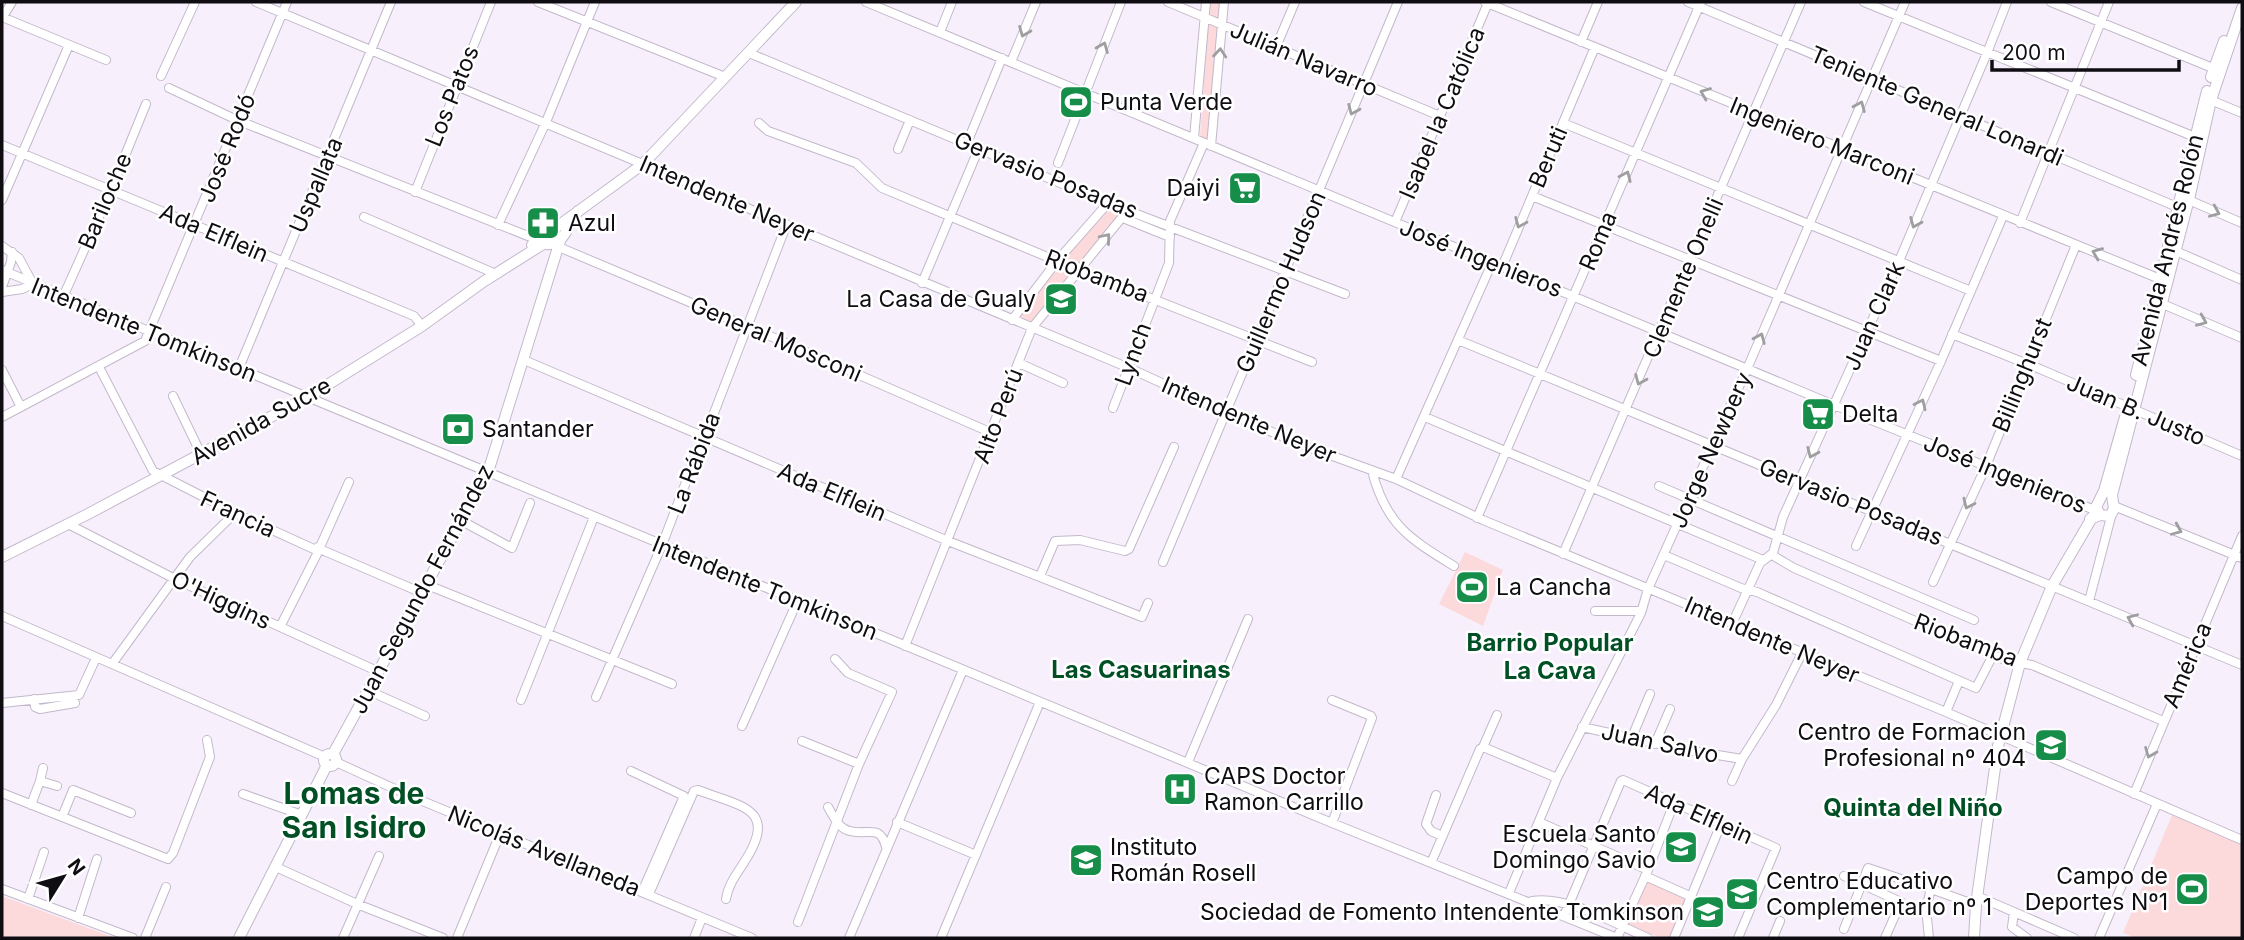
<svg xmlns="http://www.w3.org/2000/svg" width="2244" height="940" font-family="Inter,sans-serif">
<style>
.green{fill:#fcd9db}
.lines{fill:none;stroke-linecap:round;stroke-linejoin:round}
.minor-casing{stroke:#c3b8cb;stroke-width:10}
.major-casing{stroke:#c3b8cb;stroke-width:12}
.minor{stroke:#fff;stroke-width:8}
.major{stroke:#fff;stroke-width:10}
.oneway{stroke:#9f9ea0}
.labels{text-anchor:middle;stroke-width:5;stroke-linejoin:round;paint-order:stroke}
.street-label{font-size:23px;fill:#0f0c12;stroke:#fff}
.poi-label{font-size:23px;fill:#0f0c12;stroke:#fff;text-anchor:start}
.neighbourhood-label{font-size:24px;font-weight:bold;fill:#015025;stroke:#fff}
.district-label{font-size:30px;font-weight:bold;fill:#015025;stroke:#fff}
</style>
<rect width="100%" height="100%" fill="#f7f0fc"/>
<!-- green -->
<path class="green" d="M1210,2H1222L1209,142L1200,137Z
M1108,203L1169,225L1170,237L1123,218L1032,328L1012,320Z
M1465,552L1503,570L1483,626L1439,604Z
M2172,815L2242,845V938H2136L2123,933Z
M1646,874L1690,893L1670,938H1661L1625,923Z
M2,896L115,938H2Z"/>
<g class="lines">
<!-- minor casing -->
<g class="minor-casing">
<path id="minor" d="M256,2L1129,368L1225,412L1305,446L1396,479L1483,520L1946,712L2242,840
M538,2L725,77
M866,2L1834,405L2097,511
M1168,2L1440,116
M1485,2L2160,279
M1688,2L2182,209
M1864,2L2195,137
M2051,2L2220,71
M2,17L106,60
M2,18L12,2
M940,32L952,2
M1581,42L1598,2
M1276,47L1295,2
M749,53L1108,203L1345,294
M1011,62L1036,2
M161,76L195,2
M169,88L237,120L538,240
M2208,99L2242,113
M759,123L768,131L856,163L882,188L1057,261L1312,362
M1563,123L1971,291
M1194,138L1206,2
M967,143L1002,58
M2,145L414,316L422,326
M1211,146L1224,2
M898,149L910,120
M1058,163L1121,2
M415,192L491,2
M1532,196L1941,361
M2184,198L2242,223
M2,200L69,45
M364,217L496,274
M1123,218L1170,237
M1395,222L1488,3
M2020,223L2109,2
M498,225L546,122L595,2
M554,245L770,336L992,433
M2,246L19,258L33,284L22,289L2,292
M2171,249L2242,280
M1502,267L1595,47
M2,270L1332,823L1617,938
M922,283L979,148
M2,287L11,262L12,252
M63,297L111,190L146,104
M2158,302L2242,338
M1012,320L1057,261L1108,203
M1952,334L2040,369L2242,456
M1458,340L2242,665
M524,360L948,541L1142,617L1148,603
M1019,363L1063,383
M99,367L153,471L235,513L316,550
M239,368L391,2
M2,370L21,407
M173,396L201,454
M1113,408L1169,263L1170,221L1204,143
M2,417L145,341L287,2
M1425,417L1763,560
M1372,471C1386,525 1410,539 1454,566
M1396,479L1492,263
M1659,486L1974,620
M2114,506L2242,558
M1477,518L1701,2
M460,520L512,548L530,503
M68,524L175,579L377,671
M1856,546L1941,361L2003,216
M320,547L349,482
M322,550L420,592
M1563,554L1801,2
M1664,555L1741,588L1757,592L1976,688L1993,655
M1772,555L1794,568L1993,655L2008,661L2032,665L2163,721
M1163,562L1398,2
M1040,576L1055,541L1080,540L1125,551L1129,549L1174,447
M1933,582L1986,466L2076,245
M425,584L672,684
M2089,601L2112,513
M1595,611H1641
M2,616L325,757
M1732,624L1760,563L1773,553L1783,517L1899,261L1987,53L2007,2
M280,627L318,552V547
M905,646L1032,328L1128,210
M112,664L190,557L235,513
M367,690L425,716
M596,697L662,545L697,453L704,445V439L786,226
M34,699L35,707L40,709L75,703
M521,700L594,517
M1332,700L1371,716L1372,718L1332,823
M2,703L79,695L96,658
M1946,712L1959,681
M742,726L797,602
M1582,727L1687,750L1742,759L1776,705L1802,653
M1632,737L1650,694
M802,741L859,764
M1655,744L1670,709
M1483,747L1497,715
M336,762L408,795L752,938
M1188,762L1248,619
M43,768L40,781L57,786
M631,771L684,796L642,892
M1732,781L1742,759
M2,793L168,859L173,853L210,757L207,740
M243,794L302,815
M2134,794L2242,536
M1436,795L1426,824L1431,831L1442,836
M31,805L40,781
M828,807C833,816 839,829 850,831C867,836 880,823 886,847
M62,817L73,790L131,813
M897,822L976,855
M1539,822L1648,870
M1431,863L1480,749L1483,747L1557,778
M276,867L357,904L443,938
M1645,876L1692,897
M1844,876L1901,902L1885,938
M2,889L133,938
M1509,893L1557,778L1641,613L1648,589L1747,369L1905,2
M649,894L694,791L698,790C742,807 780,808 743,864C736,875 728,885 726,899
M1977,896L2074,938
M28,899L44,852
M1532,901C1567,895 1615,924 1648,938
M2014,912L2012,927L2027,938
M1564,916L1621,781L1623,780L1776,848L1738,938
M78,918L97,859
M798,922L859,764L892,692L848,673L835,659
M1844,929L1868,868L1931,889
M145,938L166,887
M343,938L379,856
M457,938L500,834
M694,938L702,918
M849,938L963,670
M941,938L1040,702
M1617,938L1648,870L1674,803
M1674,938L1721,824
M1773,938L1780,921
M1929,938L1926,908L1931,889L1976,905
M2099,938L2157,804"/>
</g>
<!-- major casing -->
<g class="major-casing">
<path id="major" d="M2211,77L2224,41
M532,245L643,164L796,2
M2136,375L2207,91
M2100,515L2096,507L2104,491L2125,417
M2090,519L2100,515L2110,516L2114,509L2112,495L2190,195L2211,100L2242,8
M2,557L88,514L308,397L422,326L483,282L543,244C565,247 567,226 578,211
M324 760a6 6 0 1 1 12 0a6 6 0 1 1-12 0Z
M333,754L488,472L560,241
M239,938L327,765
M1974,938L1976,905L1998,746L2020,663L2052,586L2093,516"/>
</g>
<!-- minor -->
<use href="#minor" class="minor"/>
<!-- major -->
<use href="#major" class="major"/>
</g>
<!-- one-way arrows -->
<defs><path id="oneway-chevron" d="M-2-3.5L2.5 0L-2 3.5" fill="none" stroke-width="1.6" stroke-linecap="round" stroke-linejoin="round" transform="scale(1.75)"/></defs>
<g class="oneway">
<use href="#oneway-chevron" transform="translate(1024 32) rotate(112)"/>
<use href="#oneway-chevron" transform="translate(1103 47) rotate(-68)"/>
<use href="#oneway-chevron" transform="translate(1220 53) rotate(-85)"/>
<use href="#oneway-chevron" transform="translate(1705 93) rotate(-158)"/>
<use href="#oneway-chevron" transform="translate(1860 106) rotate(-67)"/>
<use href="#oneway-chevron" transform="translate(1353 110) rotate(113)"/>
<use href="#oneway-chevron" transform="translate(1626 176) rotate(-66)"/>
<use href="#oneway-chevron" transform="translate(2215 212) rotate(23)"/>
<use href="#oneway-chevron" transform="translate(1520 223) rotate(113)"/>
<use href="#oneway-chevron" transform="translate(1915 223) rotate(113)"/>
<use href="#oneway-chevron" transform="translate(1106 238) rotate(-50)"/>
<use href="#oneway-chevron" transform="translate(2097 253) rotate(-158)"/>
<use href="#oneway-chevron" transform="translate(2202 321) rotate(23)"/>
<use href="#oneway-chevron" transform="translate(1760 338) rotate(-67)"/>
<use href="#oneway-chevron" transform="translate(1640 380) rotate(113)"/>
<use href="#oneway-chevron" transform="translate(1921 404) rotate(-65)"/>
<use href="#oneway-chevron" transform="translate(1812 453) rotate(114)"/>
<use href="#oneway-chevron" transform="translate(1968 504) rotate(115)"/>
<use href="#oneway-chevron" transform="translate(2177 530) rotate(23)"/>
<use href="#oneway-chevron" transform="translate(2132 619) rotate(-157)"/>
<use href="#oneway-chevron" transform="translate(2150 753) rotate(112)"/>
</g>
<!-- icons -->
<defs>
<g id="stadium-square" transform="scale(1.75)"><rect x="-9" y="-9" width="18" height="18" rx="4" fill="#168e49" stroke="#fff"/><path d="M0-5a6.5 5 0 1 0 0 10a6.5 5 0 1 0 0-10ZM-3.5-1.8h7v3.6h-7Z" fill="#fff"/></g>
<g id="supermarket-square" transform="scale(1.75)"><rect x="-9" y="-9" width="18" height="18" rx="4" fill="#168e49" stroke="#fff"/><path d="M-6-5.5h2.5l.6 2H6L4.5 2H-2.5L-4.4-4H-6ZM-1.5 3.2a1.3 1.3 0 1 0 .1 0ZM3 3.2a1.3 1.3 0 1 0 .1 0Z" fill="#fff"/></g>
<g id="pharmacy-square" transform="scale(1.75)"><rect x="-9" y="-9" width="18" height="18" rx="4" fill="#168e49" stroke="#fff"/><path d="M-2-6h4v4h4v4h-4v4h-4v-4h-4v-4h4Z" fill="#fff"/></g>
<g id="school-square" transform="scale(1.75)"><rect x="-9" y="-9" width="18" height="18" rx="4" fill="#168e49" stroke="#fff"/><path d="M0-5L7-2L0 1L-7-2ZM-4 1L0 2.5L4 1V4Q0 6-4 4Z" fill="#fff"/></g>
<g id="bank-square" transform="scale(1.75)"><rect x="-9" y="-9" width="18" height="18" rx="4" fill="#168e49" stroke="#fff"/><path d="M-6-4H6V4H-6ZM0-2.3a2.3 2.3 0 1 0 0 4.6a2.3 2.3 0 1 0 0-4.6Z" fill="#fff"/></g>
<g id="hospital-square" transform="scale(1.75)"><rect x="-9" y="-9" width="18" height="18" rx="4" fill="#168e49" stroke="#fff"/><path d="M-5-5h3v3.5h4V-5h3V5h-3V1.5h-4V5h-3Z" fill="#fff"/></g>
<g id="university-square" transform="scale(1.75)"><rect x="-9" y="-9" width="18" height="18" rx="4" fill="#168e49" stroke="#fff"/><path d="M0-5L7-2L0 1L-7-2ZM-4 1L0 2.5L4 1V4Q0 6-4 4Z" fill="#fff"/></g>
</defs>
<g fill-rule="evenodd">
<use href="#stadium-square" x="1076" y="102"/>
<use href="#supermarket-square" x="1245" y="188"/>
<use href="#pharmacy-square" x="543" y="223"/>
<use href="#school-square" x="1061" y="299"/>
<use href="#supermarket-square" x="1818" y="414"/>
<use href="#bank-square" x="458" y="429"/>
<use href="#stadium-square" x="1472" y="587"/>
<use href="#school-square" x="2051" y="745"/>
<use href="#hospital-square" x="1180" y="789"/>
<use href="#school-square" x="1681" y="847"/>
<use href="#university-square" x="1086" y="860"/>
<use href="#stadium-square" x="2192" y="889"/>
<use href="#school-square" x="1742" y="894"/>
<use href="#school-square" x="1708" y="912"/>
</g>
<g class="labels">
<!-- street labels -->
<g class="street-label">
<text transform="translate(1304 59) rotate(23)" y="8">Julián Navarro</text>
<text transform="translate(452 96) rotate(-68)" y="8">Los Patos</text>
<text transform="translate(1937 106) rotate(23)" y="8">Teniente General Lonardi</text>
<text transform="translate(1442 113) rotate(-67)" y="8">Isabel la Católica</text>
<text transform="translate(1822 141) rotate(22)" y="8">Ingeniero Marconi</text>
<text transform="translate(227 148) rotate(-68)" y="8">José Rodó</text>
<text transform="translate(1548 157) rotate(-67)" y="8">Beruti</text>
<text transform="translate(1046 175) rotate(22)" y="8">Gervasio Posadas</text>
<text transform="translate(316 185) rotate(-67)" y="8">Uspallata</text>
<text transform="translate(727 199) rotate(23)" y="8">Intendente Neyer</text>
<text transform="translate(105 201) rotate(-67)" y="8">Bariloche</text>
<text transform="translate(214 233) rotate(23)" y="8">Ada Elflein</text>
<text transform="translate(1598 241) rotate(-67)" y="8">Roma</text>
<text transform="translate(2167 250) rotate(-76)" y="8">Avenida Andrés Rolón</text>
<text transform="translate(1481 258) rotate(22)" y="8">José Ingenieros</text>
<text transform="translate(1097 276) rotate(21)" y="8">Riobamba</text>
<text transform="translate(1683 278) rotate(-67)" y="8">Clemente Onelli</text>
<text transform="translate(1281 282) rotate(-67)" y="8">Guillermo Hudson</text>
<text transform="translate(1874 316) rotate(-66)" y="8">Juan Clark</text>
<text transform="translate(144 330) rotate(22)" y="8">Intendente Tomkinson</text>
<text transform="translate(776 339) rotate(23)" y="8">General Mosconi</text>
<text transform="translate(1133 354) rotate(-70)" y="8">Lynch</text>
<text transform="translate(2022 375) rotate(-68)" y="8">Billinghurst</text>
<text transform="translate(2136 410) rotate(23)" y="8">Juan B. Justo</text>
<text transform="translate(998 416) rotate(-69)" y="8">Alto Perú</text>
<text transform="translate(1249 420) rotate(23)" y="8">Intendente Neyer</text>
<text transform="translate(261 421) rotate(-29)" y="8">Avenida Sucre</text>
<text transform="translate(1711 450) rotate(-66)" y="8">Jorge Newbery</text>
<text transform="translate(694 463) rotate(-69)" y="8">La Rábida</text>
<text transform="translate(2005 474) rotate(22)" y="8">José Ingenieros</text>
<text transform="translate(832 492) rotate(23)" y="8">Ada Elflein</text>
<text transform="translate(1851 502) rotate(22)" y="8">Gervasio Posadas</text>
<text transform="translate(238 514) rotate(25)" y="8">Francia</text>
<text transform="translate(765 588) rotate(22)" y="8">Intendente Tomkinson</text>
<text transform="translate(422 589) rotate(-62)" y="8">Juan Segundo Fernández</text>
<text transform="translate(221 600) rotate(25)" y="8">O'Higgins</text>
<text transform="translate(1772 640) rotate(23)" y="8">Intendente Neyer</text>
<text transform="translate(1966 640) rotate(21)" y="8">Riobamba</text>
<text transform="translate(2187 665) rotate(-67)" y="8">América</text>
<text transform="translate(1660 743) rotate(12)" y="8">Juan Salvo</text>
<text transform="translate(1699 814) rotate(24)" y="8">Ada Elflein</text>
<text transform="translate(544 851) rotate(22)" y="8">Nicolás Avellaneda</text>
</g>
<!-- poi labels -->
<g class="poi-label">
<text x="1100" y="110">Punta Verde</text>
<text x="1220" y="196" text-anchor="end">Daiyi</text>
<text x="568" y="231">Azul</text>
<text x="1036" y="307" text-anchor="end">La Casa de Gualy</text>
<text x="1842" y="422">Delta</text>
<text x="482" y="437">Santander</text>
<text x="1496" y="595">La Cancha</text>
<text x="2026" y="740" text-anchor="end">Centro de Formacion<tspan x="2026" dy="26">Profesional nº 404</tspan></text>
<text x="1204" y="784">CAPS Doctor<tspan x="1204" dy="26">Ramon Carrillo</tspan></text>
<text x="1656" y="842" text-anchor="end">Escuela Santo<tspan x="1656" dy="26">Domingo Savio</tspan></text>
<text x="1110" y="855">Instituto<tspan x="1110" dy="26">Román Rosell</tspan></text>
<text x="2168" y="884" text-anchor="end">Campo de<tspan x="2168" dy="26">Deportes Nº1</tspan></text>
<text x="1766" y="889">Centro Educativo<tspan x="1766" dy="26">Complementario nº 1</tspan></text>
<text x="1684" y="920" text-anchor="end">Sociedad de Fomento Intendente Tomkinson</text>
</g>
<!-- neighbourhood labels -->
<g class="neighbourhood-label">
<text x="1550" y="651">Barrio Popular<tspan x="1550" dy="28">La Cava</tspan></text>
<text x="1141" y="678">Las Casuarinas</text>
<text x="1913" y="816">Quinta del Niño</text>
</g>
<!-- district labels -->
<g class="district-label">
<text x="354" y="804">Lomas de<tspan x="354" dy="34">San Isidro</tspan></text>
</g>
</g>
<!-- border -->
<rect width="2244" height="940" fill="none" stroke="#0f0c12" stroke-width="7"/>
<!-- north arrow -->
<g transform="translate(63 877) rotate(53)" stroke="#ffffff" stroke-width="5" paint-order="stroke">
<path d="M0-5L12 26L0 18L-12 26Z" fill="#0f0c12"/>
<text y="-10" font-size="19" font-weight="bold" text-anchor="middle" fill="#0f0c12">N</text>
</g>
<!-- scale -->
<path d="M1992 60v10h187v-10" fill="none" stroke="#0f0c12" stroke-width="3.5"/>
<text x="2002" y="60" font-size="21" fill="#0f0c12" stroke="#ffffff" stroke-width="5" paint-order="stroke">200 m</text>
</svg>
